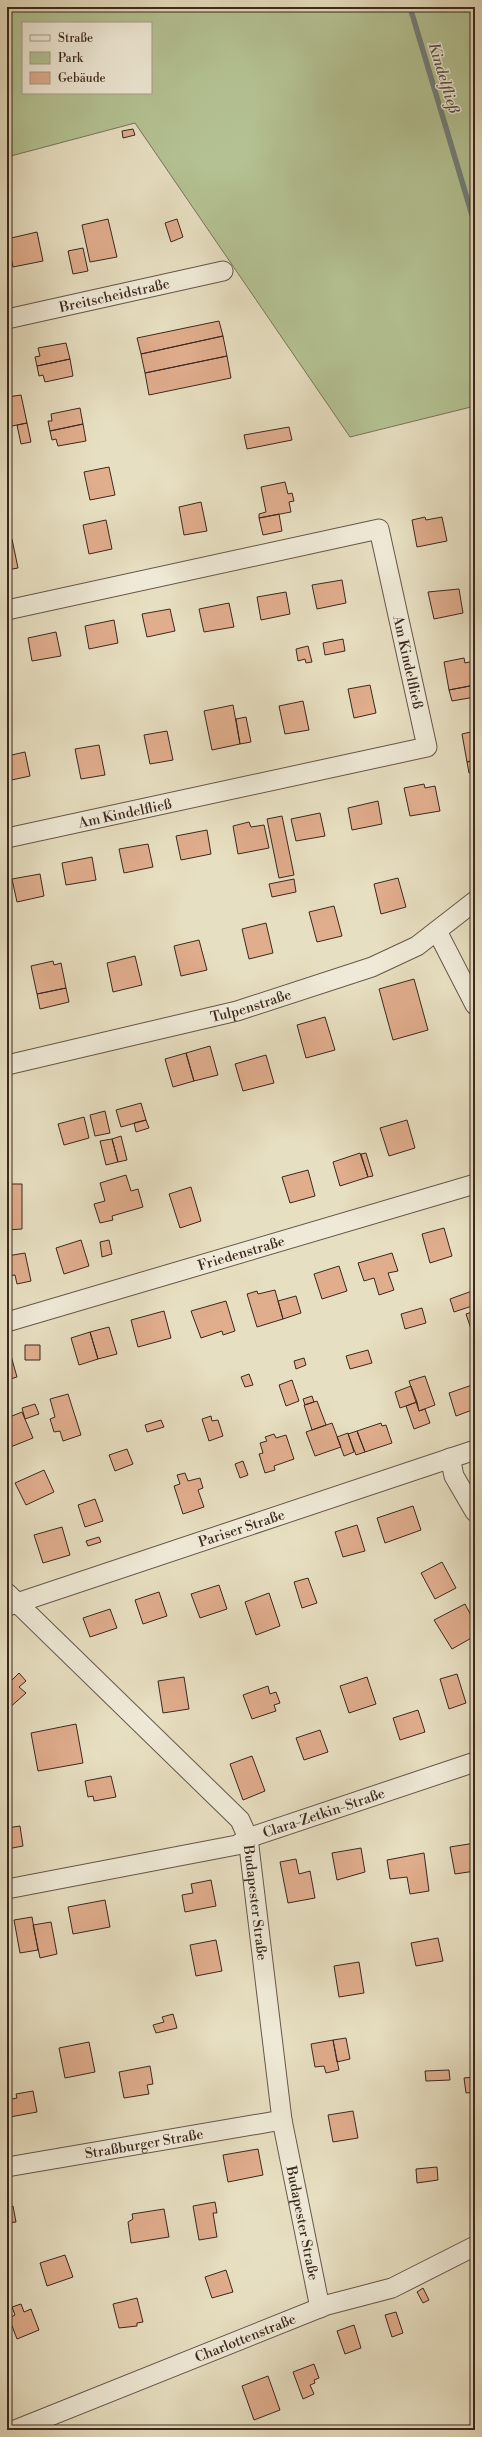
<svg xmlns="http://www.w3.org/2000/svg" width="482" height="2437" font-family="'Libre Bodoni',serif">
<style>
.green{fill:#b4c293;stroke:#787559;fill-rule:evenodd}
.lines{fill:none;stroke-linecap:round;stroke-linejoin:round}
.stream{stroke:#73807c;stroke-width:5.5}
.building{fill:#e0ad8d;stroke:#3c281f}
.minor-casing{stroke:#675648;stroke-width:21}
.minor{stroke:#efead7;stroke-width:19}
.labels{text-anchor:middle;stroke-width:3;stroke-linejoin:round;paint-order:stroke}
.street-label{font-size:14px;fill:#3c281f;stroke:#efead7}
.water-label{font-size:15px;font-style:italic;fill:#534d46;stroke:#efead7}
</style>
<rect width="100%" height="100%" fill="#e7dfc1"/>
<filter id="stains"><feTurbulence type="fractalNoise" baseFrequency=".005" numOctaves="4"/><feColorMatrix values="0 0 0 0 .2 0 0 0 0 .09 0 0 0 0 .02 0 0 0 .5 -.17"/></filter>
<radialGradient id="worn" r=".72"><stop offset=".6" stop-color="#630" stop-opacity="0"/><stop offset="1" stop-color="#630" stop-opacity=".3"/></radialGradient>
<!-- green -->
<path class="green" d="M7,7H475V406L350,437L135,123L7,157ZM23,23H151V93H23Z"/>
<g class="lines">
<!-- stream -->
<path class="stream" d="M410,7L475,225
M463,2430L475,2425"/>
</g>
<!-- building -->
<path class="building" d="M133,129L135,135L123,138L122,131Z
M108,219L117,257L90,262L82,225Z
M177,219L183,237L171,242L165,223Z
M37,232L43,261L13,267L7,239Z
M83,248L88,271L73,274L68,251Z
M219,321L223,336L141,354L137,338Z
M223,336L227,356L145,373L141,354Z
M66,343L70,359L37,366L35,357L40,356L38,348Z
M227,356L231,378L149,395L145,373Z
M70,359L73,376L45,382L43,375L39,376L37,366Z
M21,395L27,423L7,427V397Z
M80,408L83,424L50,431L48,421H52L51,414Z
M27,423L31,442L21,444L17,425Z
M83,424L86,441L58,446L56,439L52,440L50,431Z
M289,427L292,440L247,449L244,435Z
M109,467L115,495L90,500L84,472Z
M285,482L288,494L292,493L294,501L289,502L291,512L259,518V514L266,512L261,487Z
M201,502L207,531L184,535L179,507Z
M279,514L282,531L263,535L259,518Z
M425,517L426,520L442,517L447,541L417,547L412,520Z
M106,520L112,549L89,554L83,525Z
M12,539L18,568L7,570V540Z
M342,580L346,603L317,609L312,585Z
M459,589L463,613L434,619L428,592Z
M286,592L290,614L261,620L257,597Z
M229,603L234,627L204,632L199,609Z
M170,609L175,631L147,637L142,614Z
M114,620L118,643L89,649L85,626Z
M56,632L61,656L32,661L28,638Z
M343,639L345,651L325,655L323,643Z
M308,646L312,662L306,663L305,659L298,661L296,649Z
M464,658L465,663L474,661L475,685L449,690L444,662Z
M370,685L376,713L354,718L348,689Z
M475,685V697L452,701L449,690Z
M303,701L309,730L285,734L279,706Z
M233,705L240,744L212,750L204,711Z
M246,717L251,742L240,744L236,719Z
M167,731L173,760L150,764L144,735Z
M475,731V760L467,762L462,734Z
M99,745L105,775L81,779L75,749Z
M25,752L30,776L7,781V756Z
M475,760V771L469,773L467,762Z
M424,784L425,788L435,786L440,811L410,816L404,788Z
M378,801L382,824L352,830L348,808Z
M320,813L325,836L296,841L291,819Z
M282,816L294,875L279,878L267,819Z
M249,822L251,827L264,825L269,848L238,854L233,826Z
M207,830L211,854L181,860L176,836Z
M148,844L153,867L124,873L119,849Z
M92,857L96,880L66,885L62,863Z
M40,874L44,896L17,902L12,879Z
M398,878L406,907L381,914L374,884Z
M294,879L296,892L272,897L269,884Z
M334,906L342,936L317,942L309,912Z
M266,923L273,953L249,959L242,929Z
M199,940L207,970L181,976L174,946Z
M135,956L142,985L113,992L107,963Z
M53,961L54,965L61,963L66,988L37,994L31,966Z
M414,979L428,1030L393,1040L379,989Z
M66,988L69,1002L40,1009L37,994Z
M325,1017L335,1050L306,1058L297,1025Z
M210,1046L218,1075L194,1081L186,1053Z
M186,1053L194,1081L173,1087L165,1059Z
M266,1055L274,1083L243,1091L235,1064Z
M141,1103L146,1120L121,1127L116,1110Z
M105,1111L110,1133L95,1136L90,1115Z
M84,1117L89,1138L64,1145L58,1124Z
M146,1120L149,1128L136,1132L134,1123Z
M407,1120L415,1148L389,1156L380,1128Z
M121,1136L127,1160L118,1162L112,1139Z
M112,1139L118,1162L106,1165L100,1141Z
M360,1153L368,1177L340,1186L333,1162Z
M366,1153L373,1176L368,1177L361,1154Z
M308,1170L315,1196L290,1203L282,1177Z
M126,1175L131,1191L138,1189L143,1207L112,1216L113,1220L100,1223L94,1204L105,1201L100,1183Z
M7,1184H22V1229L7,1230Z
M191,1187L201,1221L180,1228L169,1194Z
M444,1228L452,1256L430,1263L422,1234Z
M81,1240L89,1266L64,1274L56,1248Z
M109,1240L112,1254L102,1257L100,1242Z
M25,1253L31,1281L17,1284L15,1275L7,1276V1256Z
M392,1253L398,1271L388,1273L394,1290L379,1295L374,1278L364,1281L358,1263Z
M339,1266L347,1291L322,1299L314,1274Z
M275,1290L283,1319L257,1327L247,1294L257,1291L258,1294Z
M472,1291L475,1305L454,1312L450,1299Z
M296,1296L301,1313L283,1319L278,1301Z
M226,1301L235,1331L223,1335L222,1331L201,1338L191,1311Z
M422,1308L426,1323L405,1329L401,1314Z
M164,1311L171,1338L138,1347L131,1320Z
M475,1311V1328L471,1329L466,1314Z
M109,1327L117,1354L98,1359L90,1332Z
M90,1332L98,1359L79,1365L71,1338Z
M25,1345H40V1360H25Z
M368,1350L372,1363L350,1369L346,1356Z
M11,1356L17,1377L7,1380V1357Z
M304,1358L306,1365L296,1369L294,1361Z
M249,1374L253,1385L245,1387L241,1377Z
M425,1376L435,1405L419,1411L409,1381Z
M292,1380L299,1401L286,1406L279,1385Z
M475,1384V1409L456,1416L449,1393Z
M411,1386L417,1402L400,1408L395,1392Z
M68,1394L81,1435L63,1441L60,1431L54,1432L50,1419L55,1417L50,1399Z
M312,1396L314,1402L305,1405L303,1399Z
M317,1401L326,1425L312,1430L304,1405Z
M417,1402L419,1411L425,1409L430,1423L414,1429L406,1406Z
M35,1404L39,1414L25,1419L22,1408Z
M22,1412L33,1438L8,1448L10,1455L7,1456V1418Z
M211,1416L212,1421L218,1420L223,1436L209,1441L202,1419Z
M161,1420L164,1427L147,1432L145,1425Z
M332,1423L341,1447L315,1456L306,1432Z
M381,1423L382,1426L386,1425L392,1443L365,1452L357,1431Z
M357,1431L365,1452L356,1455L348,1434Z
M348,1433L354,1452L344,1456L337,1437Z
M274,1434L276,1438L286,1435L294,1459L274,1466L275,1470L265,1473L259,1454L263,1453L260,1443L267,1441L265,1437Z
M127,1449L133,1464L115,1471L109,1455Z
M243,1461L248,1475L240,1478L235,1464Z
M44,1470L54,1492L26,1505L15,1483Z
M185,1473L188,1481L200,1478L203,1488L198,1490L204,1507L183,1514L174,1486L180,1484L177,1475Z
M95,1499L103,1521L85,1527L78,1505Z
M413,1506L421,1530L385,1543L377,1518Z
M357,1525L365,1551L343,1557L335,1532Z
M62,1527L70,1555L43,1563L34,1535Z
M99,1537L101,1542L88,1546L86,1541Z
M442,1562L456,1588L435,1599L421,1573Z
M308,1578L317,1603L302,1608L294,1582Z
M219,1585L227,1609L200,1618L191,1594Z
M159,1592L167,1616L143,1624L135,1600Z
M269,1593L280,1626L256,1635L245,1602Z
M465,1604L475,1623V1636L452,1649L434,1620Z
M110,1609L117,1628L90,1637L83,1618Z
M19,1673L26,1681L19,1687L26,1693L7,1710V1677L11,1681Z
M457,1674L466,1703L449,1709L440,1679Z
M184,1677L189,1709L163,1713L158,1681Z
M367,1677L376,1704L349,1713L340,1686Z
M268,1686L270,1694L276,1692L280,1703L274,1705L276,1711L252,1719L243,1695Z
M418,1710L425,1732L400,1740L393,1718Z
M76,1724L83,1763L38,1771L31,1733Z
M320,1730L328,1752L304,1760L296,1738Z
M252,1756L265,1791L243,1800L230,1764Z
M111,1776L116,1797L94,1801L93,1796L88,1797L85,1781Z
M20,1826L23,1846L7,1849V1828Z
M475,1843V1871L455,1874L450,1847Z
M361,1848L365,1872L337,1880L332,1853Z
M424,1853L429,1891L410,1894L407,1877L390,1879L387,1860Z
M296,1859L299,1874L310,1871L315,1898L288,1903L280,1862Z
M211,1880L216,1906L185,1912L182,1895L193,1893L191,1884Z
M105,1900L110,1927L73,1934L68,1907Z
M32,1917L38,1950L20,1953L14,1920Z
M51,1922L57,1954L40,1958L33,1925Z
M438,1938L443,1961L416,1966L411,1943Z
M216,1940L222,1971L196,1976L190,1945Z
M359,1962L364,1993L339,1997L334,1966Z
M173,2014L177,2028L156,2033L153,2025L164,2022L162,2017Z
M346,2038L350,2059L337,2062L333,2040Z
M333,2040L339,2070L326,2073L324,2066L315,2067L311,2044Z
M89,2042L95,2072L65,2078L59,2048Z
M150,2066L153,2084L147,2085L149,2094L124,2098L119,2072Z
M449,2070L450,2080L426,2081L425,2071Z
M474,2077L475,2092L466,2093L464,2078Z
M33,2091L37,2112L10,2117L7,2100L17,2098L16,2094Z
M353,2111L358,2138L333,2142L328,2115Z
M258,2149L263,2175L228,2182L223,2155Z
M437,2167L438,2180L417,2183L416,2169Z
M215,2202L217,2213H213L217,2237L199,2240L193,2206Z
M13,2206L16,2222L7,2223V2208Z
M164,2209L169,2237L131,2243L128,2222L133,2219L132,2214Z
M65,2255L73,2277L47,2286L40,2263Z
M226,2270L233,2292L212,2298L205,2277Z
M423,2288L429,2300L423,2303L417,2292Z
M137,2298L143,2322L137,2323V2326L119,2328L113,2304Z
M21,2304L24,2312L31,2309L39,2330L17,2339L9,2318L15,2315L12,2307Z
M396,2312L403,2333L392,2337L385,2315Z
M354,2325L361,2348L345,2354L337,2331Z
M314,2364L319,2378L314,2380L315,2383L310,2385L314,2394L303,2399L293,2372Z
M268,2376L280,2410L254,2420L242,2386Z"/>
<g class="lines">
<!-- minor casing -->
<g class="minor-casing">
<g id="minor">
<path id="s1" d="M7,319L223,271"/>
<path id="s2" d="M7,610L379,529L427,747L7,838"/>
<path d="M437,931L475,1005"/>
<path id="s3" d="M7,1065L237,1011L372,967L417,946L475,901"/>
<path id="s4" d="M7,1322L475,1184"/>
<path d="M450,1458L454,1476L475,1512"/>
<path id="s5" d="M7,1593L240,1820L248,1838L282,2120L320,2308"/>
<path id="s6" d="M8,1606L475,1450"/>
<path id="s7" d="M7,1889L237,1845L248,1838L475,1762"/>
<path id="s8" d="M7,2167L282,2120"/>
<path id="s9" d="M15,2430L327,2305L392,2288L475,2246"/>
</g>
</g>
<!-- minor -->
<use href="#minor" class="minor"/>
</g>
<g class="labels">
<!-- street labels -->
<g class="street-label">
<text dy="5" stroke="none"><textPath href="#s1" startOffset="110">Breitscheidstraße</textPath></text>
<text dy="5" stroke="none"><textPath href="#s2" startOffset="517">Am Kindelfließ</textPath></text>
<text transform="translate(125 813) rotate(-12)" y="5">Am Kindelfließ</text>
<text dy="5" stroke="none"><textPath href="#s3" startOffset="251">Tulpenstraße</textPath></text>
<text dy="5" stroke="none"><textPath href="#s4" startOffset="244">Friedenstraße</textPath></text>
<text dy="5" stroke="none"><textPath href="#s6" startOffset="246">Pariser Straße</textPath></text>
<text dy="5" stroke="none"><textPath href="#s7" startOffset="327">Clara-Zetkin-Straße</textPath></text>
<text dy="5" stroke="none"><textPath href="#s5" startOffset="410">Budapester Straße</textPath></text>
<text dy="5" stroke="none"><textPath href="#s8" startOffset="139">Straßburger Straße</textPath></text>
<text dy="5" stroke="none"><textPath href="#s5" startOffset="734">Budapester Straße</textPath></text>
<text dy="5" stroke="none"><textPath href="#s9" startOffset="248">Charlottenstraße</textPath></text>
</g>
<!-- water labels -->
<g class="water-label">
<text transform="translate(444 78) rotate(73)" y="5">Kindelfließ</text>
</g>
</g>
<!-- margin -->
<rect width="482" height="2437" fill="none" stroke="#e7dfc1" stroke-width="24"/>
<rect x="8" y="8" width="466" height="2421" fill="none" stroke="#3c281f" stroke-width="2"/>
<rect x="12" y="12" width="458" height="2413" fill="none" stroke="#3c281f"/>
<!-- legend -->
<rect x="22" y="22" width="130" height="72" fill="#efead7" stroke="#a79c8d"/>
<rect x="30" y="35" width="20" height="6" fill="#efead7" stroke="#a79c8d"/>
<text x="58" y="42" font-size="12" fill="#3c281f">Straße</text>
<rect x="30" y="52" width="20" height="12" fill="#b4c293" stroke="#a79c8d"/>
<text x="58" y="62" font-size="12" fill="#3c281f">Park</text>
<rect x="30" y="72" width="20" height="12" fill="#e0ad8d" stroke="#a79c8d"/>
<text x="58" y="82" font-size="12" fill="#3c281f">Gebäude</text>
<rect width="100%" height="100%" filter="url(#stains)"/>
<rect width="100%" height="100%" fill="url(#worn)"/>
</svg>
